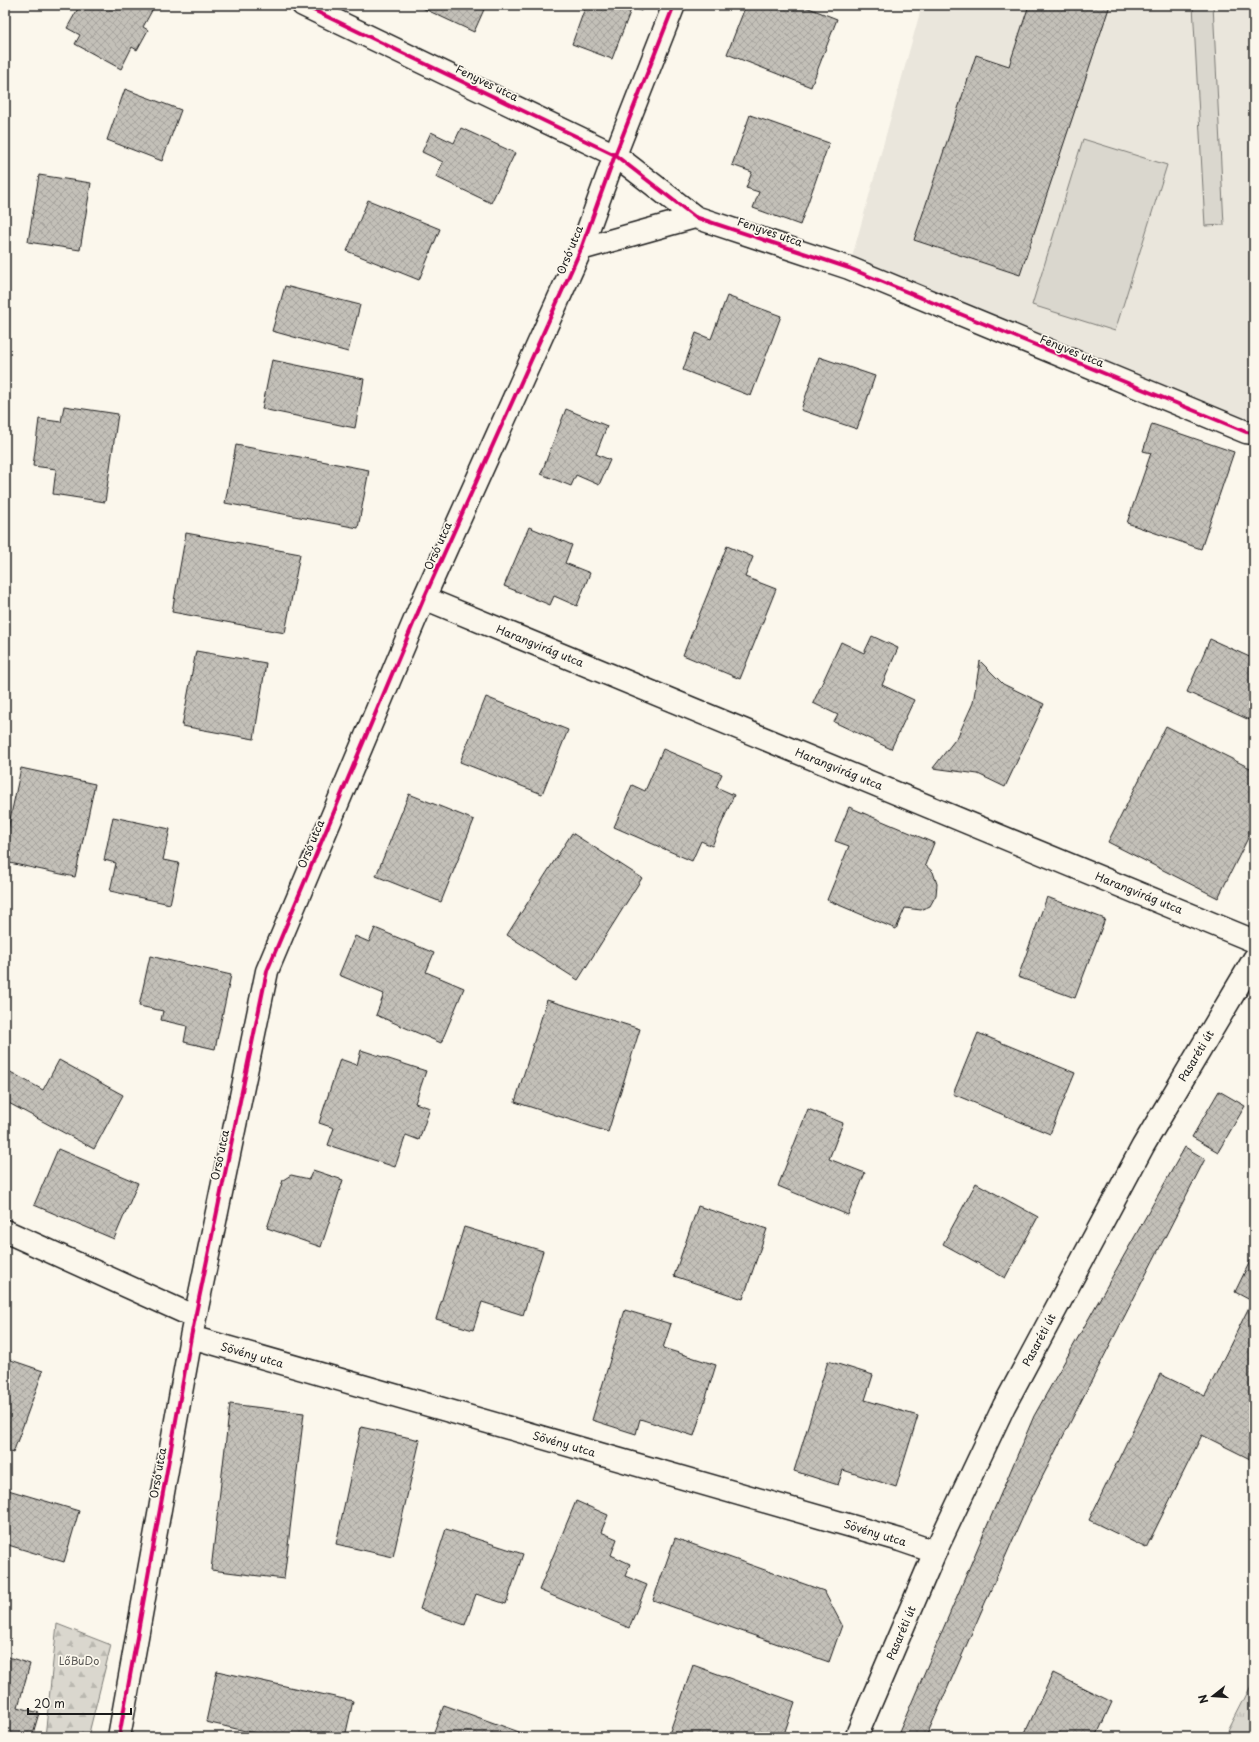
<svg xmlns="http://www.w3.org/2000/svg" width="1259" height="1742" font-family="'Playpen Sans',sans-serif">
<style>
.built{fill:#eae6dc}
.forest{fill:url(#forest-firs);stroke:#7b7a75}
.park{fill:url(#park-tufts);stroke:#7b7a75}
.pitch{fill:#dad7ce;stroke:#7b7a75}
.building{fill:url(#building-cross-hatch);stroke:#1c1c1c}
.lines{fill:none;stroke-linecap:round;stroke-linejoin:round}
.minor-casing{stroke:#1c1c1c;stroke-width:25}
.tertiary-casing{stroke:#1c1c1c;stroke-width:25}
.minor{stroke:#fbf7ec;stroke-width:22}
.tertiary{stroke:#fbf7ec;stroke-width:22}
.cycleway-casing{stroke:#fbf7ec;stroke-width:6}
.cycleway{stroke:#d6006c;stroke-width:4}
.labels{text-anchor:middle;stroke-width:3.5;stroke-linejoin:round;paint-order:stroke}
.street-label{font-size:11px;fill:#1c1c1c;stroke:#fbf7ec}
.park-label{font-size:11px;fill:#555451;stroke:#fbf7ec}
</style>
<defs>
<pattern id="forest-firs" width="22" height="20" patternUnits="userSpaceOnUse"><rect width="22" height="20" fill="#dad7ce"/><path d="M5 1l3.5 6h-7zM16 11l3.5 6h-7z" fill="#bab8b0"/></pattern>
<pattern id="park-tufts" width="24" height="20" patternUnits="userSpaceOnUse"><rect width="24" height="20" fill="#dad7ce"/><path d="M3 7l-1-3M5 7V3M7 7l1-3M15 17l-1-3M17 17v-4M19 17l1-3" fill="none" stroke="#bab8b0"/></pattern>
<pattern id="building-cross-hatch" width="8" height="8" patternUnits="userSpaceOnUse"><rect width="8" height="8" fill="#c3c0b8"/><path d="M0 0l8 8M0 8l8-8" fill="none" stroke="#a7a49e"/></pattern>
</defs>
<rect width="100%" height="100%" fill="#fbf7ec"/>
<filter id="ink" filterUnits="userSpaceOnUse"><feTurbulence type="fractalNoise" baseFrequency=".025" numOctaves="2"/><feDisplacementMap in="SourceGraphic" scale="8" xChannelSelector="R" yChannelSelector="G"/><feConvolveMatrix kernelMatrix="1 2 1 2 8 2 1 2 1" color-interpolation-filters="sRGB"/></filter>
<g filter="url(#ink)">
<!-- built -->
<path class="built" d="M922,5H1254V417L1246,432L849,268Z"/>
<!-- forest -->
<path class="forest" d="M57,1624L111,1645L88,1737H45Z"/>
<!-- park -->
<path class="park" d="M1254,1680V1737H1225Z"/>
<!-- pitch -->
<path class="pitch" d="M1193,5H1213L1224,225L1205,226Z
M1083,139L1167,165L1115,331L1032,305Z"/>
<!-- building -->
<path class="building" d="M80,5H89L94,8L95,5H155L143,27L148,30L137,50L132,47L121,69L75,44L80,35L67,28Z
M416,5H486L474,32Z
M586,5H643L641,11L632,7L612,59L572,44Z
M746,5H801L837,19L811,87L727,54Z
M1029,5H1110L1020,275L914,240L976,55L1009,66Z
M125,89L181,110L162,161L107,140Z
M750,115L829,143L800,225L753,208L759,192L746,188L752,172L732,165Z
M461,128L515,153L491,203L436,177L443,162L422,152L431,132L454,143Z
M39,175L91,183L80,250L28,242Z
M368,200L440,229L419,280L347,251Z
M285,286L360,305L348,352L272,331Z
M727,296L781,316L751,396L683,370L696,333L711,339Z
M819,357L875,376L857,429L801,410Z
M272,360L364,379L355,428L262,409Z
M64,406L118,414L105,502L53,494L56,469L33,466L39,419L61,422Z
M566,409L607,426L596,454L610,460L599,485L576,475L571,486L541,474Z
M1152,424L1234,452L1201,549L1127,523L1151,453L1143,451Z
M236,445L369,470L358,528L225,503Z
M529,527L572,545L565,563L590,573L577,606L554,596L550,605L504,586Z
M186,533L300,554L285,633L172,612Z
M727,546L753,557L745,577L776,589L740,679L683,655Z
M872,636L898,648L882,685L914,700L891,749L834,722L838,715L813,703L841,642L864,653Z
M1210,639L1254,659V722L1187,692Z
M196,651L266,663L254,739L182,726Z
M980,661L1003,684L1044,704L1005,787L978,774L933,768L958,736L973,703Z
M486,697L568,730L542,794L460,762Z
M1166,726L1254,770V826L1218,898L1108,842Z
M663,749L722,774L716,787L734,795L712,846L701,841L692,861L614,827L632,785L645,791Z
M21,768L95,784L75,877L5,862V843Z
M409,794L474,820L441,902L376,876Z
M849,807L934,843L925,865L933,872L937,884L936,895L930,906L921,910L905,908L896,929L827,900L849,846L835,841Z
M113,817L170,829L163,860L179,863L170,904L110,891L116,863L104,860Z
M572,833L642,878L578,980L507,935Z
M1047,897L1105,919L1075,998L1018,977Z
M375,928L434,953L426,972L464,988L441,1043L376,1015L384,994L339,975L355,936L369,942Z
M150,956L231,975L215,1049L184,1042L187,1026L161,1020L163,1011L139,1006Z
M547,1000L640,1029L608,1132L515,1102Z
M978,1033L1075,1073L1050,1134L953,1094Z
M361,1050L426,1071L415,1103L430,1108L419,1140L406,1135L395,1167L328,1145L334,1128L319,1123L340,1059L357,1065Z
M59,1060L123,1095L94,1149L5,1101V1069L43,1090Z
M1219,1091L1245,1106L1218,1152L1192,1137Z
M808,1109L843,1123L829,1159L865,1173L848,1215L778,1186Z
M1185,1147L1205,1159L1029,1503L926,1737H897L1034,1416Z
M58,1149L138,1183L114,1239L34,1205Z
M313,1170L343,1180L321,1247L267,1228L283,1180L291,1175L309,1179Z
M976,1183L1038,1217L1005,1278L943,1244Z
M698,1206L767,1229L743,1299L674,1276Z
M464,1227L543,1251L523,1315L482,1302L473,1330L436,1319Z
M1254,1253V1451L1250,1459L1202,1435L1146,1548L1089,1520L1160,1374L1205,1396L1252,1301L1235,1292Z
M625,1310L671,1324L663,1348L716,1365L694,1436L640,1419L636,1434L592,1420Z
M5,1358L43,1371L13,1453L5,1450Z
M828,1361L873,1375L865,1400L918,1416L896,1487L843,1470L838,1485L794,1471Z
M230,1404L304,1413L284,1579L211,1570Z
M361,1427L420,1440L393,1557L336,1544Z
M5,1489L79,1511L64,1562L5,1544Z
M576,1501L608,1515L601,1532L617,1539L611,1555L630,1564L625,1576L647,1585L629,1628L539,1590Z
M446,1529L523,1554L506,1604L476,1594L465,1625L420,1609Z
M675,1538L824,1591L842,1625L829,1662L653,1600Z
M5,1656L30,1664L18,1707L39,1713L32,1737H5Z
M693,1665L795,1702L783,1737H668Z
M217,1671L353,1701L345,1737H272L206,1722Z
M1053,1673L1112,1702L1096,1737H1023Z
M444,1705L533,1737H432Z"/>
<g class="lines">
<!-- minor casing -->
<g class="minor-casing">
<path id="minor" d="M303,5L615,155L695,217L849,268L1246,432L1254,433
M581,249L695,217
M424,598L1254,941
M5,1231L195,1317
M191,1337L900,1540L935,1552
M119,1737L191,1337L267,971L424,598L581,249L615,155L674,5"/>
</g>
<!-- tertiary casing -->
<g class="tertiary-casing">
<path id="tertiary" d="M856,1737L935,1552L1004,1406L1143,1146L1254,959"/>
</g>
<!-- minor -->
<use href="#minor" class="minor"/>
<!-- tertiary -->
<use href="#tertiary" class="tertiary"/>
<!-- cycleway casing -->
<g class="cycleway-casing">
<path id="cycleway" d="M303,5L615,155L695,217L849,268L1246,432L1254,433
M119,1737L191,1337L267,971L424,598L581,249L615,155L674,5"/>
</g>
<!-- cycleway -->
<use href="#cycleway" class="cycleway"/>
</g>
</g>
<g class="labels">
<!-- street labels -->
<g class="street-label">
<text transform="translate(487 83) rotate(26)" y="4">Fenyves utca</text>
<text transform="translate(770 232) rotate(19)" y="4">Fenyves utca</text>
<text transform="translate(570 250) rotate(-68)" y="4">Orsó utca</text>
<text transform="translate(1072 351) rotate(22)" y="4">Fenyves utca</text>
<text transform="translate(438 546) rotate(-66)" y="4">Orsó utca</text>
<text transform="translate(540 646) rotate(22)" y="4">Harangvirág utca</text>
<text transform="translate(839 769) rotate(22)" y="4">Harangvirág utca</text>
<text transform="translate(311 844) rotate(-67)" y="4">Orsó utca</text>
<text transform="translate(1139 893) rotate(22)" y="4">Harangvirág utca</text>
<text transform="translate(1196 1056) rotate(-59)" y="4">Pasaréti út</text>
<text transform="translate(220 1155) rotate(-78)" y="4">Orsó utca</text>
<text transform="translate(1039 1340) rotate(-62)" y="4">Pasaréti út</text>
<text transform="translate(252 1355) rotate(16)" y="4">Sövény utca</text>
<text transform="translate(564 1444) rotate(16)" y="4">Sövény utca</text>
<text transform="translate(158 1473) rotate(-80)" y="4">Orsó utca</text>
<text transform="translate(875 1533) rotate(17)" y="4">Sövény utca</text>
<text transform="translate(901 1633) rotate(-67)" y="4">Pasaréti út</text>
</g>
<!-- park labels -->
<g class="park-label">
<text x="79" y="1665">LőBuDo</text>
</g>
</g>
<!-- margin -->
<rect width="1259" height="1742" fill="none" stroke="#fbf7ec" stroke-width="20"/>
<rect x="10" y="10" width="1239" height="1722" fill="none" stroke="#1c1c1c" stroke-width="1.5" filter="url(#ink)"/>
<!-- north arrow -->
<g transform="translate(1213 1696) rotate(253)" stroke="#fbf7ec" stroke-width="3" paint-order="stroke">
<path d="M0-3L7 15L0 10L-7 15Z" fill="#1c1c1c"/>
<text y="-6" font-size="11" font-weight="bold" text-anchor="middle" fill="#1c1c1c">N</text>
</g>
<!-- scale -->
<path d="M28 1708v6h103v-6" fill="none" stroke="#1c1c1c" stroke-width="2"/>
<text x="34" y="1708" font-size="12" fill="#1c1c1c" stroke="#fbf7ec" stroke-width="3" paint-order="stroke">20 m</text>
</svg>
